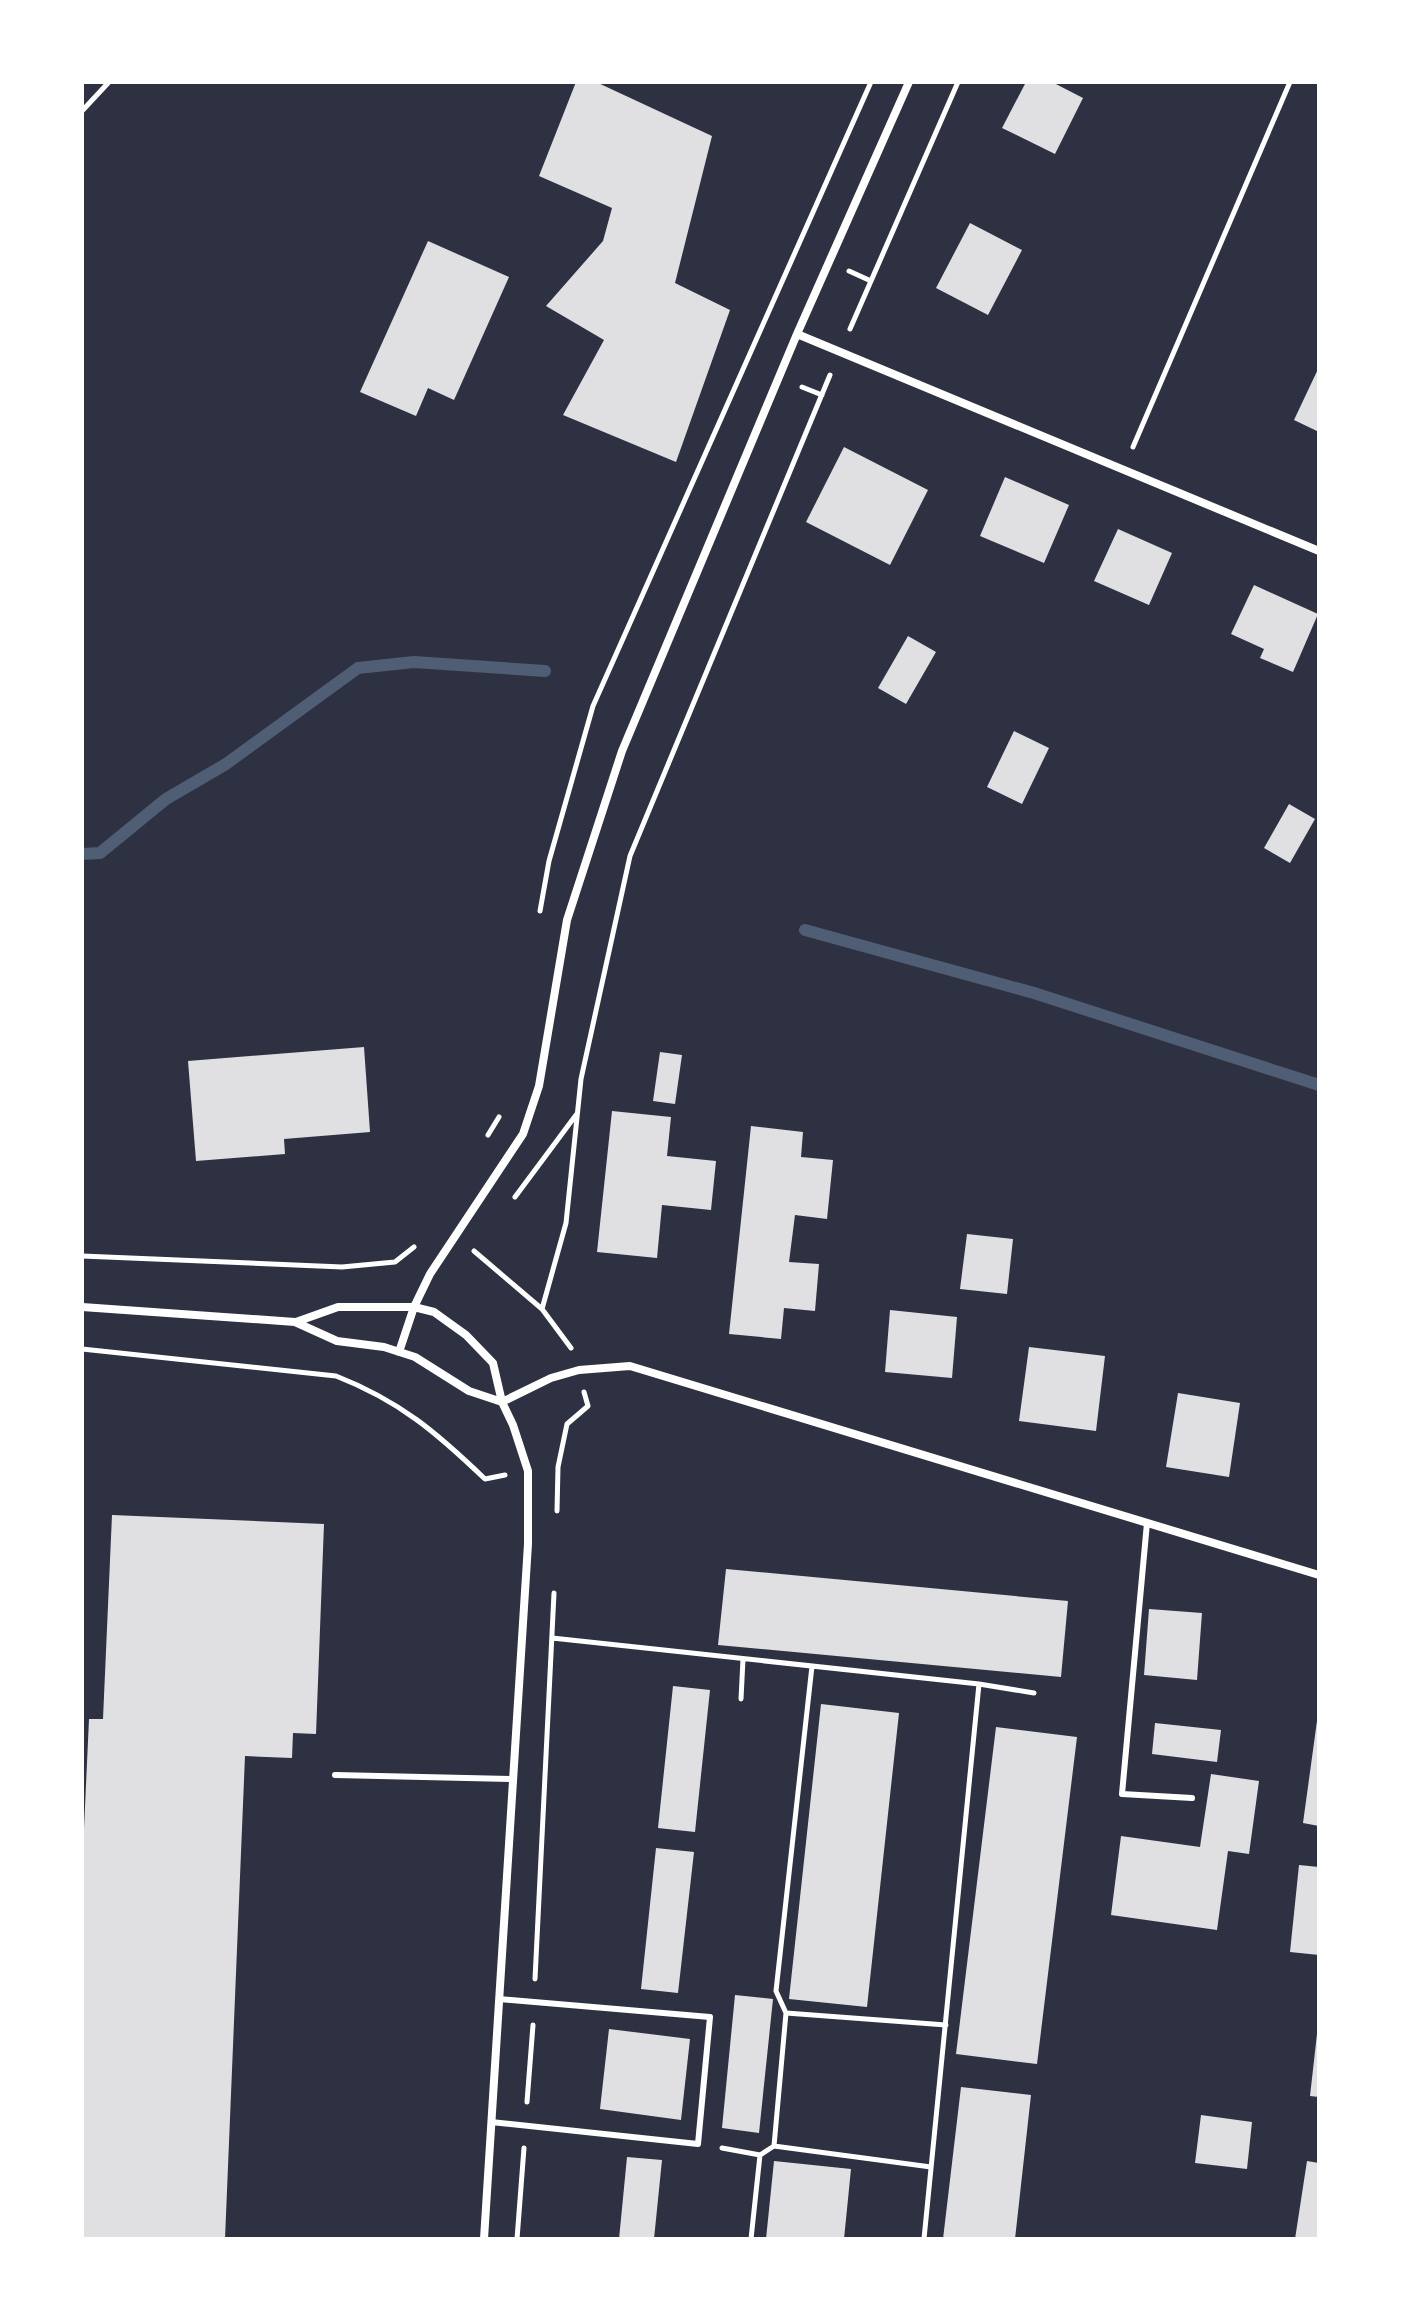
<svg xmlns="http://www.w3.org/2000/svg" width="1401" height="2321" font-family="Commissioner,sans-serif">
<style>
.lines{fill:none;stroke-linecap:round;stroke-linejoin:round}
.stream{stroke:#4f5d75;stroke-width:12}
.building{fill:#e0e0e3}
.path{stroke:#fff;stroke-width:5}
.service{stroke:#fff;stroke-width:6}
.minor{stroke:#fff;stroke-width:8}
</style>
<rect width="100%" height="100%" fill="#2d3142"/>
<g class="lines">
<!-- stream -->
<path class="stream" d="M82,854L100,853L166,799L226,764L358,668L414,662L545,671
M805,930L1034,993L1319,1085"/>
</g>
<!-- building -->
<path class="building" d="M576,82H596L712,136L675,283L730,310L676,462L563,415L604,340L546,306L603,241L612,208L539,176Z
M1026,82H1052L1083,98L1055,154L1002,128Z
M970,223L1022,250L988,315L936,288Z
M428,241L509,277L454,400L428,388L416,416L360,392Z
M1319,367V432L1294,420Z
M844,447L928,490L890,565L806,522Z
M1005,477L1069,505L1044,563L980,536Z
M1118,529L1172,553L1149,605L1094,581Z
M1254,585L1318,614L1293,672L1260,658L1264,649L1231,634Z
M908,636L936,652L906,704L878,688Z
M1014,731L1049,748L1022,804L987,787Z
M1289,804L1315,819L1290,863L1264,848Z
M364,1047L370,1132L284,1139L285,1154L196,1161L188,1061Z
M660,1052L682,1055L675,1104L653,1101Z
M612,1111L671,1117L667,1156L716,1161L711,1210L662,1205L657,1258L597,1252Z
M751,1126L803,1132L801,1157L833,1160L827,1219L795,1215L789,1262L819,1264L815,1311L784,1308L781,1339L729,1334Z
M967,1234L1013,1239L1007,1294L960,1289Z
M890,1310L957,1317L952,1378L885,1372Z
M1029,1347L1105,1356L1096,1431L1019,1421Z
M1178,1393L1240,1403L1229,1477L1166,1467Z
M112,1515L324,1524L316,1734L293,1733L292,1758L245,1756L225,2239H82V1873L89,1719H103Z
M726,1569L1068,1601L1061,1677L718,1645Z
M1149,1609L1202,1613L1197,1680L1144,1675Z
M673,1686L710,1690L695,1832L658,1828Z
M821,1704L899,1713L867,2007L789,1999Z
M1317,1721H1319V1826L1303,1823Z
M1155,1723L1221,1730L1217,1762L1152,1754Z
M996,1727L1077,1737L1037,2064L956,2054Z
M1211,1774L1259,1781L1249,1854L1228,1851L1217,1930L1111,1915L1121,1836L1200,1847Z
M656,1848L694,1852L678,1993L641,1989Z
M1299,1865L1319,1867V1955L1290,1952Z
M735,1995L773,1999L759,2133L722,2128Z
M609,2029L690,2039L681,2120L600,2109Z
M1317,2034H1319V2097L1310,2096Z
M961,2087L1031,2095L1015,2239H943Z
M1201,2115L1252,2122L1247,2169L1195,2163Z
M627,2157L662,2160L654,2239H619Z
M774,2161L851,2169L844,2239H766Z
M1307,2161L1319,2163V2239H1295Z"/>
<g class="lines">
<!-- path -->
<path class="path" d="M82,111L109,82
M849,271L871,281
M850,329L958,82
M802,387L822,395
M1133,447L1290,82
M540,911L549,861L593,706L871,82
M488,1135L499,1117
M515,1197L576,1115
M474,1251L542,1309L571,1348
M82,1256L342,1267L395,1262L414,1247
M542,1309L566,1223L581,1079L630,856L830,375
M82,1349L336,1376C400,1401 437,1433 485,1479L505,1475
M557,1511L558,1467L567,1424L588,1406L584,1392
M552,1638L979,1684L1034,1693
M741,1699L743,1659
M535,1979L554,1593
M786,2013L946,2025
M527,2102L533,2025
M774,2146L931,2167
M722,2148L760,2155
M517,2239L524,2148
M751,2239L760,2155L774,2146L786,2013L776,1991L812,1666
M924,2239L979,1684"/>
<!-- service -->
<path class="service" d="M1147,1523L1122,1794L1192,1798
M335,1775L513,1779
M491,2122L698,2144L710,2017L499,1999"/>
<!-- minor -->
<path class="minor" d="M797,334L1319,551
M82,1307L295,1322L337,1341L384,1347L415,1357L469,1391L502,1402L551,1378L579,1370L630,1366L1319,1575
M296,1322L338,1307H414L434,1312L466,1335L493,1363L502,1402L513,1425L528,1471V1544L484,2239
M399,1352L414,1307L430,1274L523,1134L539,1086L567,920L622,751L797,334L909,82"/>
</g>
<!-- border -->
<rect width="1401" height="2321" fill="none" stroke="#ffffff" stroke-width="168"/>
</svg>
